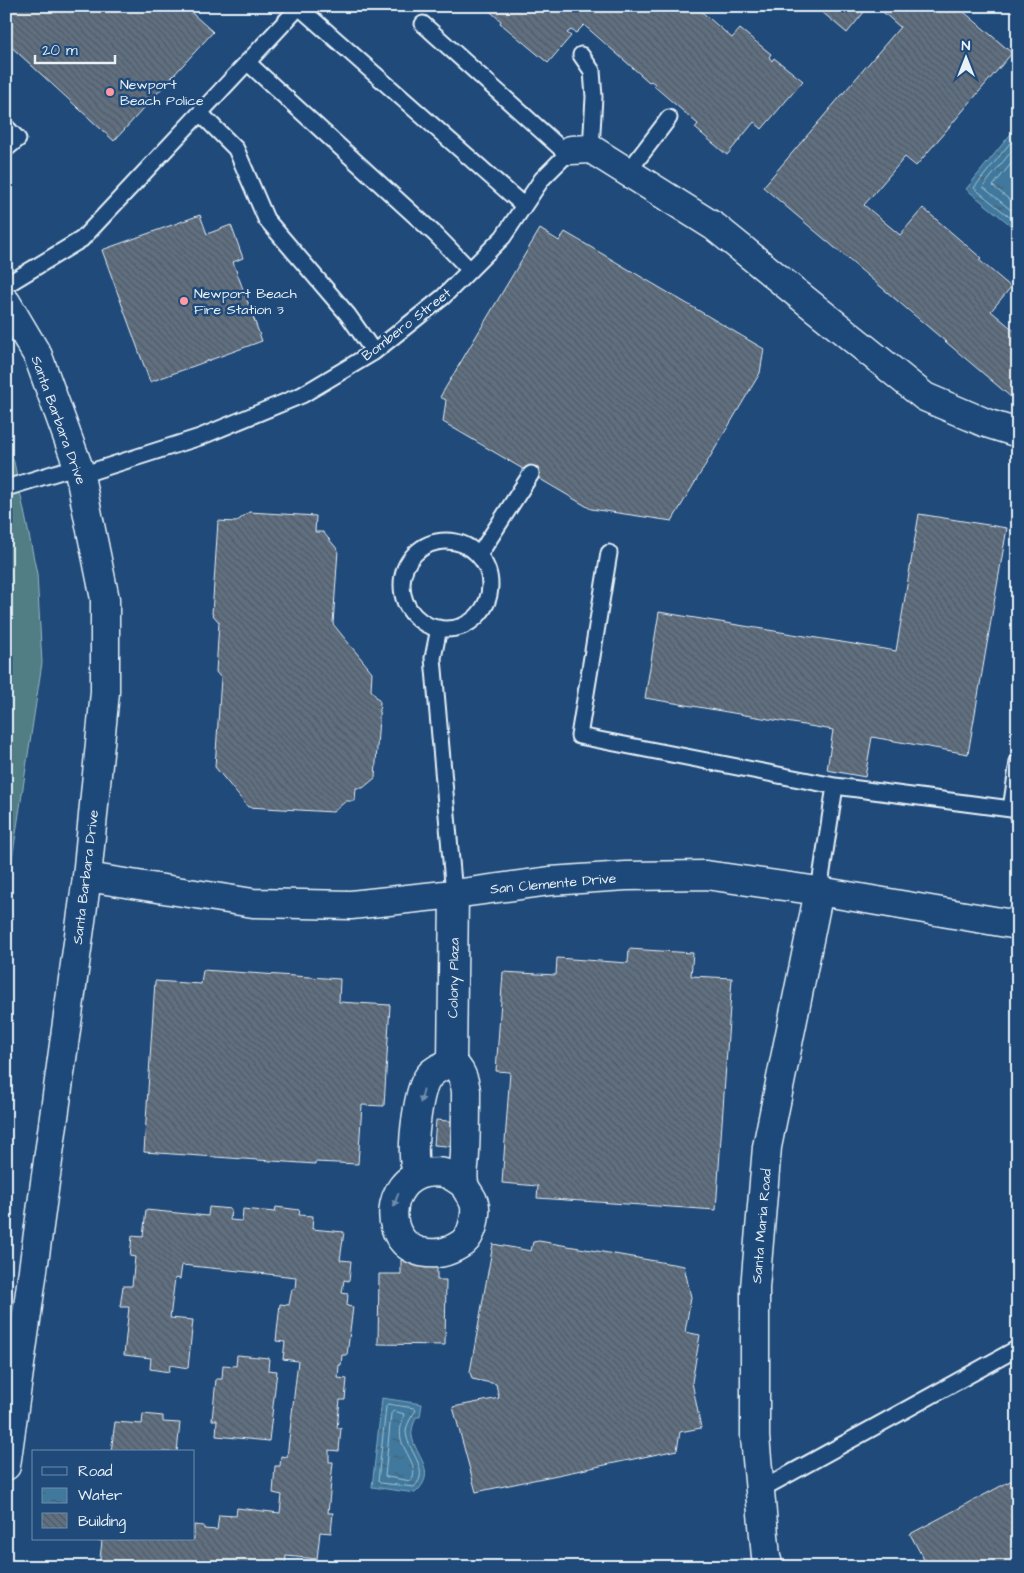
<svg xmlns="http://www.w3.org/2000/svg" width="1024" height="1573" font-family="'Architects Daughter',sans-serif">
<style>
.grass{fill:#517d85;stroke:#9cb7be}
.water{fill:url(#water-ripples);stroke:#84a9c1}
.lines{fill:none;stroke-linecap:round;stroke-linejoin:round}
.shore{stroke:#a5c1d4;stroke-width:1}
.building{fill:url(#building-back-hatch);stroke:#e8f1f8}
.service-casing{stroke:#e8f1f8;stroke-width:19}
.minor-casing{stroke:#e8f1f8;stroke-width:31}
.tertiary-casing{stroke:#e8f1f8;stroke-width:31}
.secondary-casing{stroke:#e8f1f8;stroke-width:31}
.service{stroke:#1f4a7a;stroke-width:15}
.minor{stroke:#1f4a7a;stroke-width:28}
.tertiary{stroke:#1f4a7a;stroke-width:28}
.secondary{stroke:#1f4a7a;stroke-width:28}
.oneway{fill:#6f8dac}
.poi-dot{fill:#ff9aa2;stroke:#1f4a7a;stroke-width:2}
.labels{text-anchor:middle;stroke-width:5;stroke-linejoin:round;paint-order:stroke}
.poi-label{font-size:14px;fill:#e8f1f8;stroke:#1f4a7a;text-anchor:start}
.street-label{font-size:14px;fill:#e8f1f8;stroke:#1f4a7a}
</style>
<defs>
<pattern id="water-ripples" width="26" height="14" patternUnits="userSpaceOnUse" patternTransform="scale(1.25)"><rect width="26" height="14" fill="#41799d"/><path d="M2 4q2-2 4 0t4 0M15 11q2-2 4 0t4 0" fill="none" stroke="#446074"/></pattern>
<pattern id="building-back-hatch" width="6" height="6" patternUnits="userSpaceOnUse" patternTransform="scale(1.25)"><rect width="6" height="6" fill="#617081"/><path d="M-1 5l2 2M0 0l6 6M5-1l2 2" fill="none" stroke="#525a63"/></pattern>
</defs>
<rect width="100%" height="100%" fill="#1f4a7a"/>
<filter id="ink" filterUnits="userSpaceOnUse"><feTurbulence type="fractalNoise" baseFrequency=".02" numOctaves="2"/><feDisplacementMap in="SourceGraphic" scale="10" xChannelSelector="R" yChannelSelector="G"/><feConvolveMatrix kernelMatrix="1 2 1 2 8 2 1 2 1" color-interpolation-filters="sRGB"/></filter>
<g filter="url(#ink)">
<!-- grass -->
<path class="grass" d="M6,442L14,462L37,574L42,663L6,899Z"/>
<!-- water -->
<path class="water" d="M1018,125V231L966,189Z
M382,1398L422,1404L420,1417H416C414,1423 411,1430 412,1436C415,1456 439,1472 415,1493L372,1487Z"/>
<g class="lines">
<!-- shore -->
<path class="shore" d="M1018,133L974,188L1018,224
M1018,143L983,187L1018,216
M1018,155L993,186L1018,207
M388,1404L414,1408L416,1410C412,1416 407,1423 406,1431C406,1450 432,1470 414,1487L380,1483L378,1481L386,1407Z
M394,1411L404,1414C402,1423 399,1430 401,1439C404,1453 420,1467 411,1481L387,1477L385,1476L391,1414Z"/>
</g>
<!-- building -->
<path class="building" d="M6,6H184L213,32L114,141L6,42Z
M484,6H695L732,38L740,29L771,54L769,57L772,61L774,58L803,81L762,129L754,122L727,155L695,128L698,124L654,86L655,84L651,81L649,82L584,25L576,33L571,30L567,33L571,36L548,63L500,23L501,21Z
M815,6H869L847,33Z
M876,6H957L1012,53L916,166L905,157L864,205L900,235L923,208L981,258L979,260L1011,287L991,311L1018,334V403L763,187L900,27Z
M200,215L207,234L231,225L243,258L233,262L262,341L150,382L102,250Z
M540,229L559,241L565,232L764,349L760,373L672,521L591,509L443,422L446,400L440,397Z
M249,512L316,516L315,532H323L338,550L333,624L372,672L371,690L380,702L375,778L363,788H356L355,801H346L333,812L248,807L215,767L221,678L216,672L219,622L212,614L218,521L236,522Z
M919,514L1007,528L968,754L872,737L865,777L827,770L833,730L645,698L659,612L896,651Z
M629,949L693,953L691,976L732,978L716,1210L537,1198L538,1186L502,1183L510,1072L496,1071L503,972L556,975L557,958L628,963Z
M203,970L340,979L339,1002L390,1005L384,1106L362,1105L358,1164L315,1162V1164L144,1152L155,981L201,984Z
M436,1120L460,1122L458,1147L434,1145Z
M209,1207L231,1209L230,1220L242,1221L243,1209L275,1212L276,1207L300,1210L299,1215L313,1216L312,1229L344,1232L340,1260L351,1261L349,1281L344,1280L342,1293L348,1294L347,1306L353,1307L347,1355H342L341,1365H339L338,1378L347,1379L345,1400H340L337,1428H341L339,1451L329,1450V1462H333L328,1513H333L331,1533L320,1532L317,1559L286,1556L285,1567H99L102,1541L90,1539H194V1525L204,1526V1529L217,1530L219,1515L236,1516L237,1508L280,1513L282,1495L273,1493L275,1466H280L281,1456L287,1457L298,1361L283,1359L285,1342L276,1341L280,1304L289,1305L292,1289H295L296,1277L182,1265L180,1279L175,1278L170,1318L193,1320L188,1368L170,1365L169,1372L150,1369L151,1358L124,1355L129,1307H120L123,1286H132L135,1257L130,1256L132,1236L143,1237L146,1210L208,1216Z
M539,1241L684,1266L691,1297L685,1332L700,1335L692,1382L701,1428L680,1432L677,1450L476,1492L453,1407L499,1398L496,1384L472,1379L470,1372L493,1244L531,1251L533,1242Z
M401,1260L437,1261V1280H446L445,1345L378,1344L379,1274H401Z
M237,1355L269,1358L268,1370L277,1371L269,1441L216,1436L217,1420H212L216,1379H222L223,1365L236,1366Z
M143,1414L163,1416V1422L180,1423L177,1452H111L115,1422L142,1424Z
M1018,1477V1567H928L910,1534Z"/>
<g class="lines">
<!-- service casing -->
<g class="service-casing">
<path id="service" d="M423,24L567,154
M581,55L592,71L594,97L591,149
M247,62L436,235L470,270
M200,113L236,149L266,219L348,315L374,352
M6,127L18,139L6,149
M628,172L669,118
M6,285L82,239L299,7L524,206
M81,475L200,437L302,395L374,352L443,297L503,237L542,179L571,150
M6,488L78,466
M402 585a44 44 0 1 1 88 0a44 44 0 1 1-88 0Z
M609,553L579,736L835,786L1011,809L1018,762
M479,555L531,474
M439,628L433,658L454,894
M819,891L835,786
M760,1490L1018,1348"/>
</g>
<!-- minor casing -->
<g class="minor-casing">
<path id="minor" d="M571,150L591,149L715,227L925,397L986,423L1018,433
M454,894L452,1062C461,1071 464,1078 466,1091C466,1112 466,1132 465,1152C465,1162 462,1174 464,1183C466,1194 477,1198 475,1214C474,1225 470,1239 461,1244C447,1253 436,1255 421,1252C382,1242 385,1181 425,1173C433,1172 443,1171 451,1176C455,1178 459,1181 464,1184
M418,1175C416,1168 414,1162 414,1156C413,1139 418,1092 427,1079C432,1070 443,1066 452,1062"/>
</g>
<!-- tertiary casing -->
<g class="tertiary-casing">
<path id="tertiary" d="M87,877L253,903L351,905L454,894L550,881L626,876L706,875L819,891L1018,925
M769,1567L766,1557L755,1437V1288L767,1147L819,891"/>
</g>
<!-- secondary casing -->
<g class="secondary-casing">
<path id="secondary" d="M6,302L38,356L78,466L105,599V692L87,877L6,1466"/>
</g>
<!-- service -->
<use href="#service" class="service"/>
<!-- minor -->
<use href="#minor" class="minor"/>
<!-- tertiary -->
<use href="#tertiary" class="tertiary"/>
<!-- secondary -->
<use href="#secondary" class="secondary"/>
</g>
<!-- one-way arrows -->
<defs><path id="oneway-solid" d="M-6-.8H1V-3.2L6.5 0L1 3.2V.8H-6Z" transform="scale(1.25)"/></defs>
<g class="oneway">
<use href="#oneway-solid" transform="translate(422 1096) rotate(104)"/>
<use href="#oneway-solid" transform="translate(396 1200) rotate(109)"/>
</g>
</g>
<!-- markers -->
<g class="poi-dot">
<circle cx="110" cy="92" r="5"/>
<circle cx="184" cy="301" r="5"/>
</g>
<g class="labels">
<!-- poi labels -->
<g class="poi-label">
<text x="120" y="89">Newport<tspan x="120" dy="16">Beach Police</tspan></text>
<text x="194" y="298">Newport Beach<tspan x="194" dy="16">Fire Station 3</tspan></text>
</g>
<!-- street labels -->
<g class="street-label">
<text transform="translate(406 324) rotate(-38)" y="5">Bombero Street</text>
<text transform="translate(59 420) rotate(70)" y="5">Santa Barbara Drive</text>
<text transform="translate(85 877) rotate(-83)" y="5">Santa Barbara Drive</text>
<text transform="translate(553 883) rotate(-5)" y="5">San Clemente Drive</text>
<text transform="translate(453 978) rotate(-89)" y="5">Colony Plaza</text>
<text transform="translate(761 1226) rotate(-85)" y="5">Santa Maria Road</text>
</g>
</g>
<!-- margin -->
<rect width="1024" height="1573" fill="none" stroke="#1f4a7a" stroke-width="25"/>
<rect x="12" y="12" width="999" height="1548" fill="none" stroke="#e8f1f8" stroke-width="2" filter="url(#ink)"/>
<!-- legend -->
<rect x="32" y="1450" width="162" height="90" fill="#1f4a7a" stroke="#6f8dac"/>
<rect x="42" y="1467" width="25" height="8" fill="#1f4a7a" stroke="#6f8dac"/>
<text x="78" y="1476" font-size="15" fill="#e8f1f8">Road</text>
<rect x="42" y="1488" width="25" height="15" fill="url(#water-ripples)" stroke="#6f8dac"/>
<text x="78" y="1500" font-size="15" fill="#e8f1f8">Water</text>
<rect x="42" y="1513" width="25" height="15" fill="url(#building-back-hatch)" stroke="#6f8dac"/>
<text x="78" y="1526" font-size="15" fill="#e8f1f8">Building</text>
<!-- north arrow -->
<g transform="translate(966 58)" stroke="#1f4a7a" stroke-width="4" paint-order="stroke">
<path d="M0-4L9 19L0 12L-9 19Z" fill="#e8f1f8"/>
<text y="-8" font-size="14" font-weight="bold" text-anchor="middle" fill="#e8f1f8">N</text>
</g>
<!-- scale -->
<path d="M35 55v8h80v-8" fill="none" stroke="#e8f1f8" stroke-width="2.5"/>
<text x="42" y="55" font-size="15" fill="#e8f1f8" stroke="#1f4a7a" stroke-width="4" paint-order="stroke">20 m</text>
</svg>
